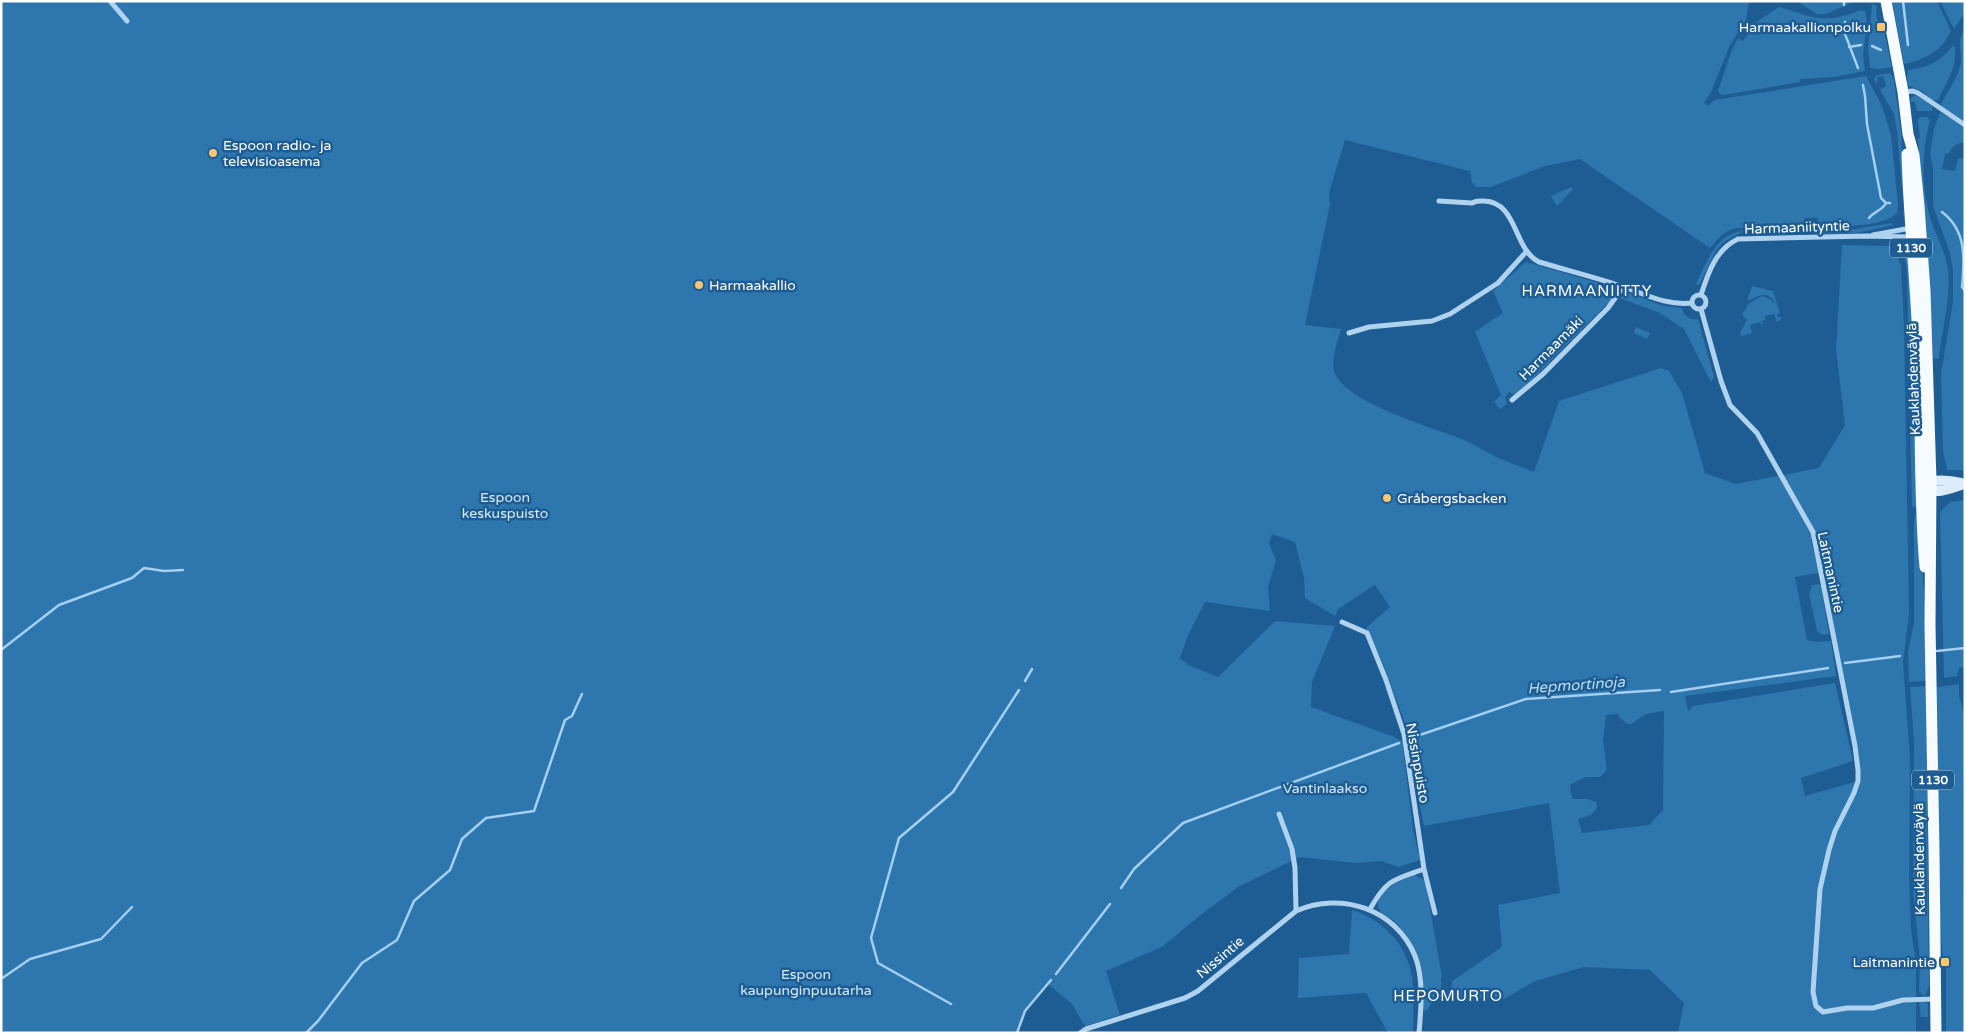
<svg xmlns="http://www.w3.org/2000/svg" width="1966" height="1034" font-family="'Varela Round',sans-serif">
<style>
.green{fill:#2e76ae;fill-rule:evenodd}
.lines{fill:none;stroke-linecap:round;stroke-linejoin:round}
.stream{stroke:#a3cff0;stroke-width:2.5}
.street{stroke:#afd2ee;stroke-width:5}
.secondary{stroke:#dcecfa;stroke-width:10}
.primary{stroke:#f6fbff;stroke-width:11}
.poi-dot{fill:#fdc56e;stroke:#1e5d93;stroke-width:2}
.labels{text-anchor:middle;stroke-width:5;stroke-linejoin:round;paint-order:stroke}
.shield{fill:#1e5d93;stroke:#bccedf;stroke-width:1}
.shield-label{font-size:12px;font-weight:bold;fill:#fff}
.poi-label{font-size:14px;fill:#fff;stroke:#1e5d93;text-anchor:start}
.street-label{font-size:14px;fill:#fff;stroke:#1e5d93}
.park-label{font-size:14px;fill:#d5eafa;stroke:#1e5d93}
.neighbourhood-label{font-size:15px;letter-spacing:1px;fill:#fff;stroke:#1e5d93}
.water-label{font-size:15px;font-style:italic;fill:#bbdcf5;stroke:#1e5d93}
</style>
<rect width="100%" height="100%" fill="#1e5d93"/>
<!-- green -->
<path class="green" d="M1,1H1749L1746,20L1730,45L1711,92L1704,103L1708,106L1715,100L1866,76L1882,106L1891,135L1898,204L1897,213C1882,228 1839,226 1818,226V218H1805L1803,227C1785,227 1743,224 1728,231C1720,235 1716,241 1710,248L1580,159L1545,166L1491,187H1476L1472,182L1470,171L1345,140L1329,193L1330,204L1305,325L1341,329C1338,339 1331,361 1334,371C1344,403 1435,428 1464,440C1476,445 1486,452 1498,458C1510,463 1522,467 1534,472L1559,401L1661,368L1669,371L1682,393L1705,473L1736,484L1819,468L1845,425L1836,350L1842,245L1890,246L1896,252L1901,266L1904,327L1909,614L1903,662L1910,758L1909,878L1911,930L1916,962V1033H1678L1684,1003L1650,970L1584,967L1535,981L1504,999L1455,998L1451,991L1452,981L1502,947L1498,905L1560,893L1549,803L1424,826L1407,741L1408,731L1383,664L1366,628L1390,607L1375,585L1338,609L1335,616L1305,598L1304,578L1295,542L1272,534L1269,544L1276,560L1268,587L1270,611L1205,602L1188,635L1180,658L1188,665L1218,677L1275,621L1335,626L1312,682L1311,707L1392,736L1402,741L1413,830L1420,860L1398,867L1382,861L1355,863L1300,857L1238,887L1198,917L1162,947L1106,971L1120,1015L1085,1026L1072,1004L1048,984L1025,1011L1017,1033H1ZM1816,537L1858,773V781L1805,796L1801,778L1853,761L1835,683L1693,706L1688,711L1685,696L1836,676L1831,641L1816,642L1807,640L1795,577L1819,573L1811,540ZM1664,711L1663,810L1649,825L1582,833L1578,819L1591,815L1597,808L1596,802L1587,799H1573L1570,791L1571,784L1585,777H1600L1607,770L1603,740L1606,715L1618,714L1619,717L1627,724H1631L1646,714Z
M1797,1H1855L1826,14H1817Z
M1892,1H1937L1951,31C1942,51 1925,60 1904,64Z
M1940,1H1965V12L1954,29Z
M1872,4L1877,6L1876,15L1880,32L1884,31L1892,67L1878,69L1870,68L1868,48Z
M1779,7C1816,18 1823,25 1861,10L1866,12L1867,25L1863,54L1865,71L1834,77L1800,79V82L1724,95L1720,94L1718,91L1731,52L1738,38L1743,41L1758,21Z
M1965,28V122L1942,107L1941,104C1947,92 1956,81 1960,67C1964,51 1955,45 1965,28Z
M1953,46L1955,47C1957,67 1947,82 1938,100H1932L1922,91L1907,85L1908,70C1931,67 1938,62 1953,46Z
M1890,73L1894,80L1901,132L1905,211L1902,219L1904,210L1897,131L1894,114L1880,90L1886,86L1883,76L1878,77L1877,84L1874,78L1877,75Z
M1916,95L1932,106V111H1917L1915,102H1911V98Z
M1940,112L1965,127V142C1956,144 1952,146 1949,153L1945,154L1942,169L1955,171L1958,159L1965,157V470H1947L1943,451L1941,374L1953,302V271L1950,253L1933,206V168L1930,153L1934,129Z
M1921,117H1927L1930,120C1921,153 1921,190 1932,223C1937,238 1946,253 1948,270C1951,299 1942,328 1939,358L1937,359L1933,358C1930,285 1924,212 1918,139L1920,138L1918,119Z
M1571,187L1573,189L1557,206L1551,196Z
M1891,223L1894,225L1856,233L1817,234V231L1856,229Z
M1743,231L1722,243L1716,251L1699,285L1696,284C1707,262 1715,234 1743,231Z
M1758,231H1811V234H1761Z
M1902,245L1907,253L1910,266L1915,362L1917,508L1912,506L1907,271Z
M1526,262L1609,286L1613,290L1612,299L1519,393L1513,394L1509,392L1505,397L1507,404L1500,409L1494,402L1501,395L1475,332L1503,313L1493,291Z
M1752,286L1773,291L1780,313L1777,314L1778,317H1781V319L1777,322L1774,314L1765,316V320L1761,321L1763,327H1762L1760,322L1750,325L1752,333L1741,336L1740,333L1747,320L1742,315L1748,304L1762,296L1770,299L1776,305C1768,288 1759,297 1747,301Z
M1625,293H1629L1663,306L1682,308C1683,316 1690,320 1698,319L1714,377L1711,382L1684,329L1660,313L1620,298Z
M1636,327L1650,333L1647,339L1634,333Z
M1965,500V667L1959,668L1957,676L1944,678L1940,512L1950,502Z
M1916,513L1918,514L1925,605L1926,681L1909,682L1908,652L1914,623V521Z
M1818,584L1821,586L1829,633C1825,637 1821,634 1817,631L1809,594L1812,585Z
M1959,684V696L1965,718L1963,804L1965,1033H1946V959H1943L1940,928L1937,687Z
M1926,686L1929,986L1925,996L1919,992L1920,961L1913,889L1914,741L1910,687Z
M1414,875L1425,880L1442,977L1441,978V991L1427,1010L1423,1011C1421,985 1422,958 1407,936C1403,931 1399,925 1394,921C1389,916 1379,914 1378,906C1376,891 1403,879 1414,875Z
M1352,910C1380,919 1404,941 1411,971C1415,991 1413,1013 1413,1033H1388L1366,993L1298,998L1299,958L1349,954Z
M1924,1001L1928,1004V1017H1921L1919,1003Z"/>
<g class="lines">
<!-- stream -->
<path class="stream" d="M1844,1V5
M1903,1L1908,45
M1845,22V34L1858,68
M1872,46L1881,50
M1849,47L1861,45
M1863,85L1865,96L1867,124L1881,198L1886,203H1890
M1942,212C1966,230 1965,257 1962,287L1965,291
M1869,218C1874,211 1882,211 1886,203
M1,650L59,605L132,578L144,568L164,571L183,570
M1937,651L1965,648
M1845,663L1900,656
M1025,681L1032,669
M1671,692L1828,668
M1411,738L1526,699L1660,690
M1121,888L1134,869L1183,823L1399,743
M1056,974L1110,904
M1,979L30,959L101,939L132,907
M951,1004L878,963L871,938L899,838L953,792L1019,690
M306,1033L318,1021L362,963L397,940L414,901L450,870L462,839L486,818L534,811L565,720L572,716L582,694
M1017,1033L1025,1011L1051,980"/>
<!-- street -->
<path class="street" d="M110,1L127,21
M1903,92L1913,91L1918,93L1965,125
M1439,201L1472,203C1477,200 1479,201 1484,201C1518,202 1513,249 1539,262C1566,270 1594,277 1621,286C1645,294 1666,306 1692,303
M1873,235L1911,228
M1692 302a7 7 0 1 1 14 0a7 7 0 1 1-14 0Z
M1701,295C1708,273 1716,249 1738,239L1867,236L1911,237
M1701,309L1721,381L1730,405L1757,433L1813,532L1855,746L1858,770V781L1854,793L1835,831L1829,850L1820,889L1813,992L1816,1006L1823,1012L1847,1008H1873L1903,1000L1935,999
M1349,333L1369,327L1432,321L1450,314L1498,283L1526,252
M1512,400L1543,374L1608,308L1623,287
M1342,622L1367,633L1386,680L1404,734L1424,869C1393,880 1387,879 1370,909
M1279,814L1292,849L1295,868L1296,911
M1424,869L1435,913
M1080,1033L1086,1029L1185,998L1198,991L1296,911C1341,891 1396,909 1415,956C1424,979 1421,1009 1419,1033"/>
<!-- secondary -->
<path class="secondary" d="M1925,485C1936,478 1949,481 1961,483
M1925,488C1938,495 1951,488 1964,484"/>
<!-- primary -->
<path class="primary" d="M1886,1L1903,92L1908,134L1914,155L1919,206L1925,291L1931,481L1930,624L1934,851L1936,1033
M1907,154C1909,224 1917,293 1919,363C1921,431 1919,499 1925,567"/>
</g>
<!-- markers -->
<g class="poi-dot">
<rect x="1876" y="22" width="10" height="10" rx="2.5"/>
<circle cx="213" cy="153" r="5"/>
<circle cx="699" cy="285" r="5"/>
<circle cx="1387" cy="498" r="5"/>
<rect x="1940" y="957" width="10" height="10" rx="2.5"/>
</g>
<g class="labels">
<!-- shield labels -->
<g class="shield">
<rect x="1890" y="238.5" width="42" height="19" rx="4"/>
<rect x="1912" y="770.5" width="42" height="19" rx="4"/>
</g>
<g class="shield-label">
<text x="1911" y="252">1130</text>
<text x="1933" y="784">1130</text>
</g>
<!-- poi labels -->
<g class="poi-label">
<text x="1871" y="32" text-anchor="end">Harmaakallionpolku</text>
<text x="223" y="150">Espoon radio- ja<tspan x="223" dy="16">televisioasema</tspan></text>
<text x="709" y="290">Harmaakallio</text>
<text x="1397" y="503">Gråbergsbacken</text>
<text x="1935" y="967" text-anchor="end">Laitmanintie</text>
</g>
<!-- street labels -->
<g class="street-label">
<text transform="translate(1797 227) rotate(-2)" y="5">Harmaaniityntie</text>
<text transform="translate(1551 348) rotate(-45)" y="5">Harmaamäki</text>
<text transform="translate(1913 379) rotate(-92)" y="5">Kauklahdenväylä</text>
<text transform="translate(1831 572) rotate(78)" y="5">Laitmanintie</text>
<text transform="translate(1418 763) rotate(80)" y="5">Nissinpuisto</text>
<text transform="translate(1919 859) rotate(-91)" y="5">Kauklahdenväylä</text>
<text transform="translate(1220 957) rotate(-40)" y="5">Nissintie</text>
</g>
<!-- park labels -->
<g class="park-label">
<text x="505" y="502">Espoon<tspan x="505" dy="16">keskuspuisto</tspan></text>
<text x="1325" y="793">Vantinlaakso</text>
<text x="806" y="979">Espoon<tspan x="806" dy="16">kaupunginpuutarha</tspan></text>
</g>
<!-- neighbourhood labels -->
<g class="neighbourhood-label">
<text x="1587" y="296">HARMAANIITTY</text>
<text x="1448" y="1001">HEPOMURTO</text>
</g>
<!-- water labels -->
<g class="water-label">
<text transform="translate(1576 685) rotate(-4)" y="5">Hepmortinoja</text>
</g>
</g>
<!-- border -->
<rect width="1966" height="1034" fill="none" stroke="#ffffff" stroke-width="5"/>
</svg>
